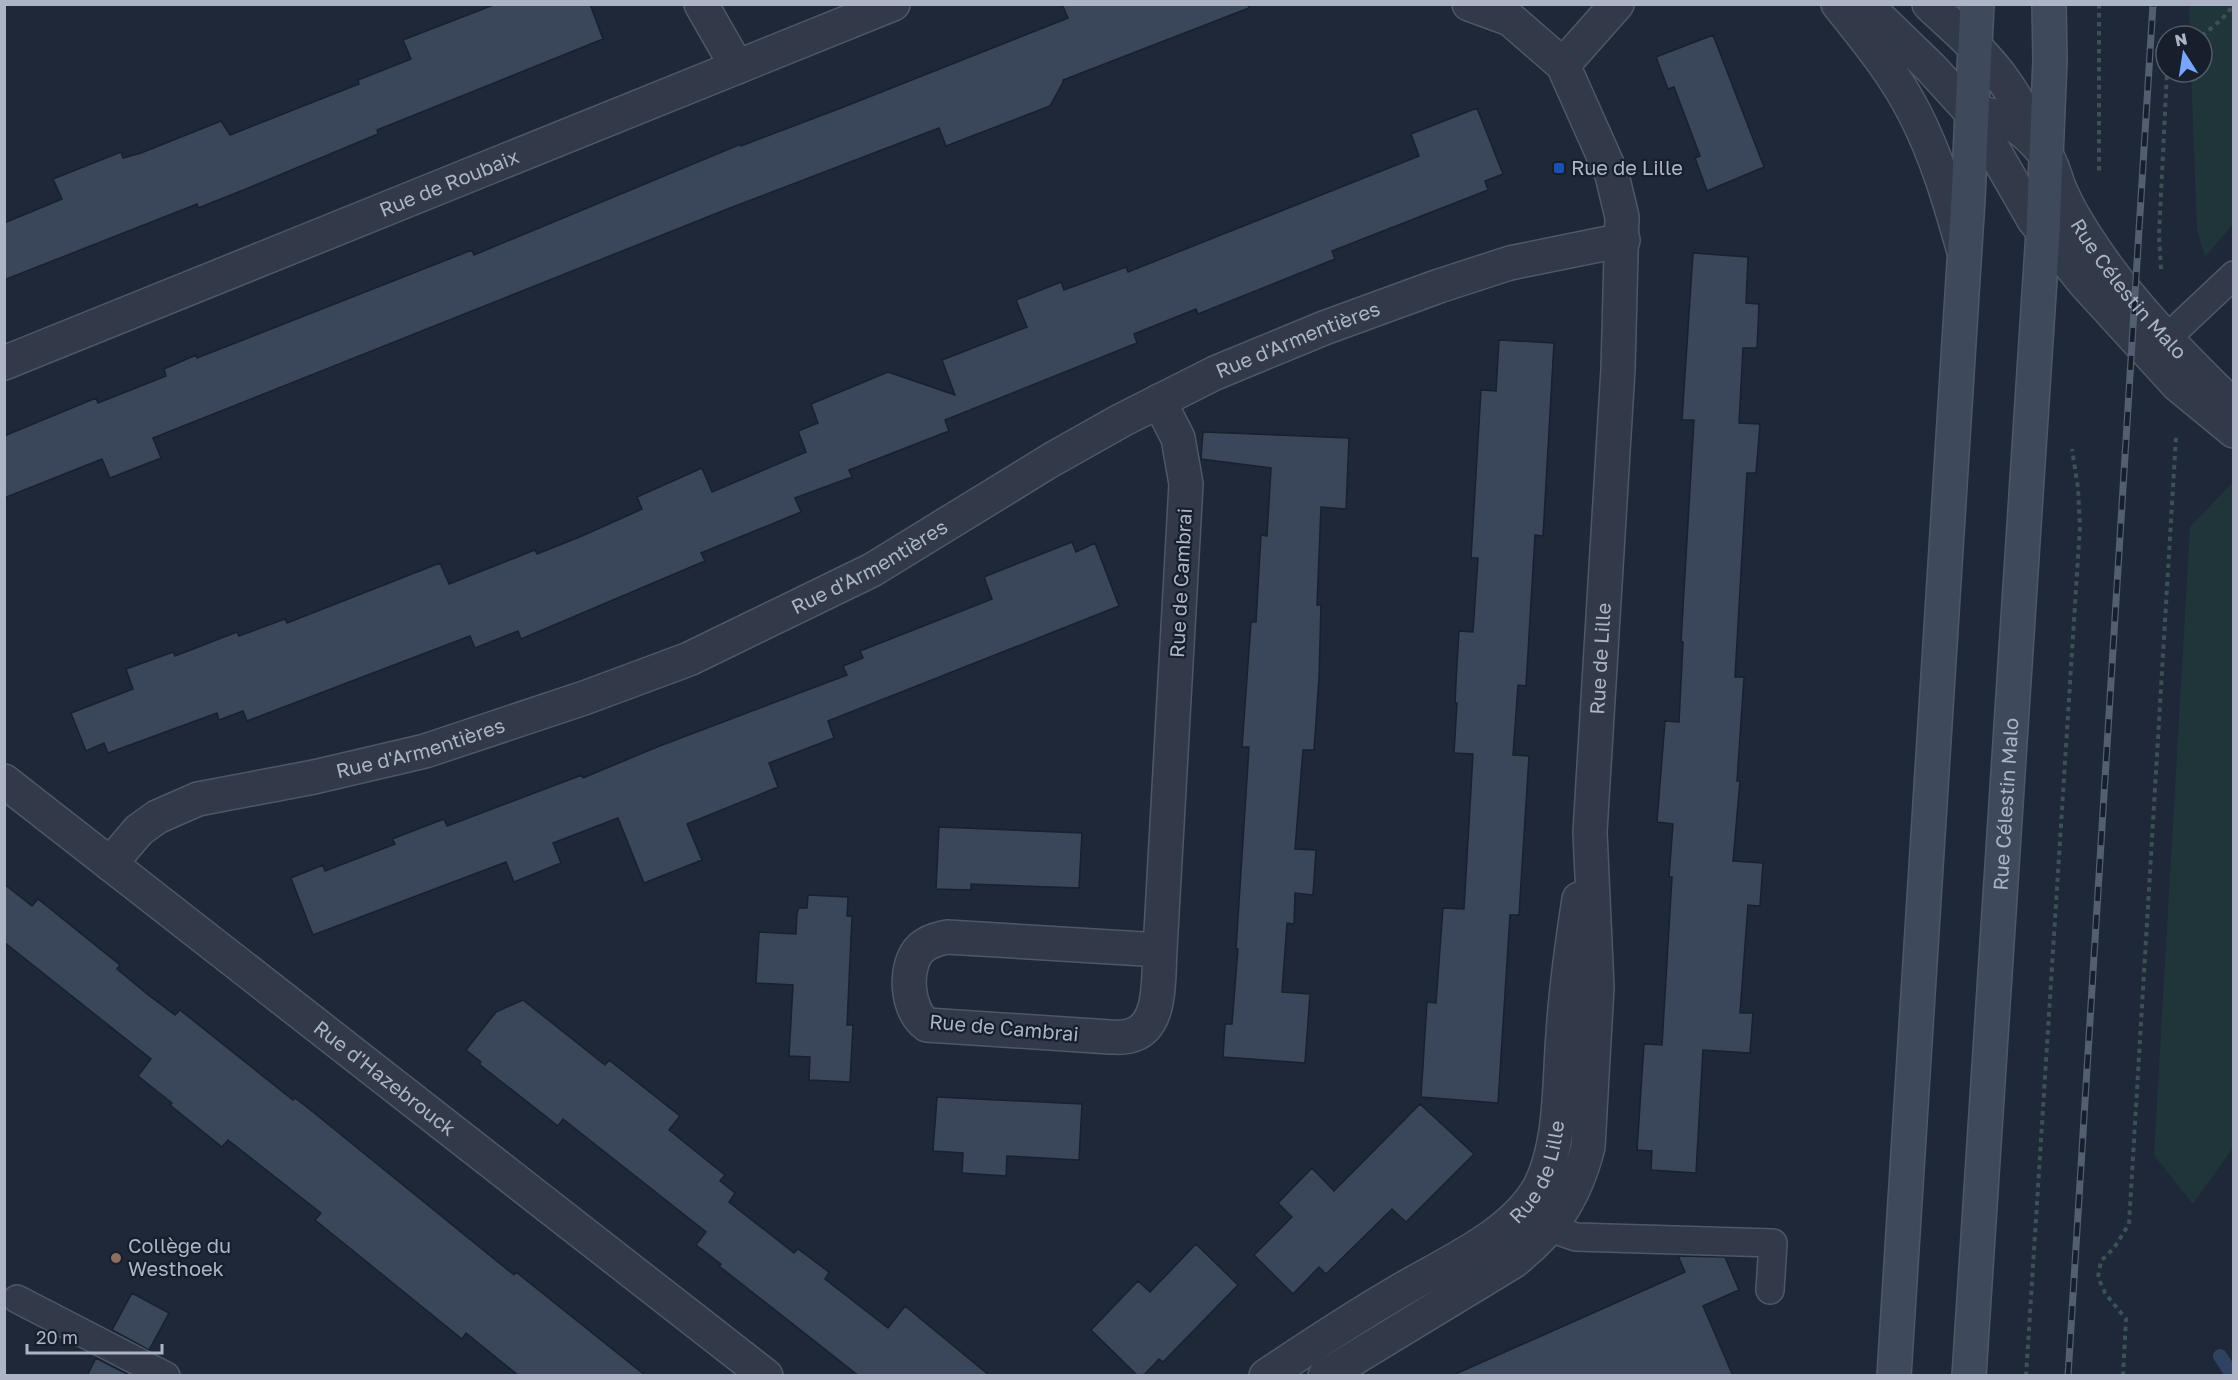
<svg xmlns="http://www.w3.org/2000/svg" width="2238" height="1380" font-family="'Golos Text',sans-serif">
<style>
.green{fill:#20353a}
.lines{fill:none;stroke-linecap:round;stroke-linejoin:round}
.stream{stroke:#2f4262;stroke-width:14}
.building{fill:#3a4659;stroke:#19212f;stroke-width:1.5}
.service-casing{stroke:#4f5767;stroke-width:30}
.minor-casing{stroke:#4f5767;stroke-width:36}
.tertiary-casing{stroke:#4f5767;stroke-width:36}
.secondary-casing{stroke:#4f5767;stroke-width:36}
.path{stroke:#3b5154;stroke-width:4;stroke-dasharray:4.5 4.5;stroke-linecap:butt}
.service{stroke:#323a49;stroke-width:27}
.minor{stroke:#323a49;stroke-width:33}
.tertiary{stroke:#323a49;stroke-width:33}
.secondary{stroke:#3f495c;stroke-width:33}
.rail-casing{stroke:#535e71;stroke-width:7}
.rail{stroke:#171f2d;stroke-width:4.5;stroke-dasharray:14;stroke-linecap:butt}
.transit-dot{fill:#1a4fb4;stroke:#171f2d;stroke-width:2}
.education-dot{fill:#8d6e63;stroke:#171f2d;stroke-width:2}
.labels{text-anchor:middle;stroke-width:4.5;stroke-linejoin:round;paint-order:stroke}
.poi-label{font-size:20px;fill:#acb4c6;stroke:#171f2d;text-anchor:start}
.street-label{font-size:20px;fill:#acb4c6;stroke:#171f2d}
</style>
<rect width="100%" height="100%" fill="#1e2839"/>
<!-- green -->
<path class="green" d="M2189,5H2233V224L2205,257L2197,229L2191,72H2202V36H2190Z
M2233,482V1148L2193,1204L2154,1155L2190,527Z"/>
<g class="lines">
<!-- stream -->
<path class="stream" d="M2220,1356L2233,1376"/>
</g>
<!-- building -->
<path class="building" d="M496,4H590L603,39L377,130L378,134L246,189L198,208L197,204L4,280V223L62,199L53,179L121,152L123,158L141,153L221,121L230,135L359,84L358,80L411,59L403,40Z
M1062,4H1248L1249,8L1063,80V82L1050,106L946,146L939,128L730,208L153,438L161,458L110,478L102,459L4,498V436L96,398L98,403L166,376L164,369L196,355L197,358L472,250L474,255L741,144V146L841,108L1068,18Z
M1713,35L1764,167L1707,191L1695,158L1700,156L1674,87L1668,89L1656,57Z
M1477,108L1503,174L1485,181L1488,190L1332,251L1335,259L1198,314L1196,309L1134,334L1137,343L945,420L949,431L849,470L852,477L795,498L801,512L701,553L705,561L521,639L518,631L475,648L470,636L247,721L243,711L219,720L217,713L108,753L104,743L86,751L71,713L133,689L126,669L173,652L175,656L237,632L239,636L285,619L287,623L440,563L449,584L535,550L537,554L582,536L642,509L637,497L702,468L712,492L806,452L798,431L818,423L811,404L888,372L955,395L942,360L1027,327L1016,300L1061,282L1064,290L1126,267L1128,272L1419,156L1411,134Z
M1693,253L1748,257L1746,303L1759,304L1757,348H1743L1739,423L1760,424L1756,473H1747L1741,572L1735,677H1744L1737,781H1740L1733,861L1763,863L1760,906L1748,905L1740,1013H1753L1750,1053L1703,1050L1696,1173L1651,1170L1652,1151L1637,1150L1644,1044L1662,1045L1672,877H1669L1673,824L1657,822L1665,721L1679,722L1683,642H1681L1694,420H1682Z
M1499,340L1554,343L1543,536L1535,535L1526,686L1518,685L1513,755L1529,756L1519,915H1510L1498,1103L1421,1097L1427,1002L1436,1003L1443,908L1464,909L1473,754L1454,753L1457,703H1455L1456,682L1459,631L1473,632L1478,558H1471L1481,390L1496,391Z
M1203,432L1349,438L1346,509L1321,507L1317,605H1321L1319,678L1314,750H1303L1295,849L1316,850L1313,895L1295,893L1294,924L1287,923L1282,992L1310,994L1305,1063L1223,1057L1225,1024H1232L1238,949H1236L1249,747H1242L1251,622H1256L1261,535L1267,536L1271,468L1201,459Z
M1072,542L1076,552L1095,543L1119,606L828,721L834,738L769,763L778,787L687,824L702,860L644,883L618,818L553,843L561,863L514,882L506,862L313,935L291,878L323,865L325,871L395,844L392,839L444,819L447,826L582,775L583,778L657,747L847,675L843,666L863,658L860,651L992,599L984,577Z
M939,827L1082,833L1079,888L971,884V890L936,889Z
M4,884L32,906L38,899L120,965L117,969L147,994L175,1015L180,1010L293,1100L295,1098L313,1112L514,1275L516,1272L646,1376H519L466,1333L462,1339L315,1220L321,1213L228,1140L222,1147L170,1105L172,1103L138,1076L151,1059L4,942Z
M808,895L848,897L847,916H852L847,1025H853L850,1082L809,1080L810,1057L789,1056L793,985L756,983L759,932L796,934L797,913L799,908H807Z
M523,1000L605,1065L609,1060L680,1116L669,1130L725,1175L720,1181L735,1193L729,1202L794,1253L798,1249L829,1272L825,1279L888,1328L905,1306L990,1376H859L719,1266L721,1264L696,1245L706,1232L563,1119L558,1126L479,1064L481,1062L466,1050L496,1012Z
M937,1097L1082,1104L1079,1160L1007,1156L1006,1176L962,1173L963,1153L933,1151Z
M1420,1104L1474,1154L1406,1222L1392,1209L1326,1274L1319,1267L1293,1294L1254,1255L1292,1217L1278,1203L1312,1168L1334,1191Z
M1196,1244L1238,1285L1163,1362L1159,1359L1143,1376H1138L1091,1330L1138,1281L1150,1292Z
M1678,1256L1725,1257L1739,1290L1703,1306L1733,1376H1451L1685,1272Z
M132,1293L169,1313L149,1350L112,1330Z
M96,1358L131,1376H87Z"/>
<g class="lines">
<!-- service casing -->
<g class="service-casing">
<path id="service" d="M2167,338L2234,275
M1530,1221L1576,1237L1773,1243L1770,1290
M17,1299L166,1376"/>
</g>
<!-- minor casing -->
<g class="minor-casing">
<g id="minor">
<path d="M701,4L737,67"/>
<path d="M1865,4L1931,68L1973,114L2034,220L2083,281L2178,385L2234,431"/>
<path d="M1563,65L1617,4"/>
<path id="s1" d="M1973,114C2003,112 2026,130 2045,154C2052,162 2055,177 2059,187C2067,207 2078,225 2090,243C2130,304 2182,356 2234,407"/>
<path id="s2" d="M4,363L893,4"/>
<path d="M1159,401L1178,438L1186,484L1160,950C1158,977 1163,1029 1129,1036C1123,1038 1116,1037 1110,1037L927,1025C906,1011 903,965 921,948C929,941 938,939 947,937L1160,950"/>
<path id="s3" d="M4,781L766,1376"/>
<path id="s4" d="M110,864L139,830L157,817L198,799L314,777L425,751L584,698L689,659L872,570L1051,460L1122,420L1215,373L1324,328L1439,286L1510,263L1623,240"/>
<path id="s5" d="M1266,1376C1309,1347 1352,1319 1396,1293C1444,1264 1513,1236 1540,1186C1562,1143 1559,1081 1563,1034C1566,988 1572,944 1579,899"/>
<path id="s6" d="M1325,1376L1514,1261C1555,1228 1575,1197 1588,1147L1597,987L1590,832L1618,369L1622,217L1612,175L1563,65L1510,19L1469,4"/>
</g>
</g>
<!-- tertiary casing -->
<g class="tertiary-casing">
<path id="tertiary" d="M1838,4C1866,39 1895,74 1915,114C1937,157 1950,202 1963,248
M1929,4C1953,27 1979,48 1999,74C2018,99 2032,127 2046,155"/>
</g>
<!-- secondary casing -->
<g class="secondary-casing">
<g id="secondary">
<path d="M1894,1376L1968,199L1977,4"/>
<path id="s7" d="M1969,1376L2043,232L2050,60L2049,4"/>
</g>
</g>
<!-- path -->
<path class="path" d="M2099,4V175
M2202,36L2222,19L2234,5
M2161,269L2159,235L2167,72
M2026,1376L2080,526L2078,488L2072,449
M2123,1376L2126,1319L2105,1293L2098,1277L2101,1261L2114,1248L2129,1224L2176,437"/>
<!-- service -->
<use href="#service" class="service"/>
<!-- minor -->
<use href="#minor" class="minor"/>
<!-- tertiary -->
<use href="#tertiary" class="tertiary"/>
<!-- secondary -->
<use href="#secondary" class="secondary"/>
<!-- rail casing -->
<g class="rail-casing">
<path id="rail" d="M2068,1376L2153,4"/>
</g>
<!-- rail -->
<use href="#rail" class="rail"/>
</g>
<!-- markers -->
<rect class="transit-dot" x="1553" y="162" width="12" height="12" rx="3"/>
<circle class="education-dot" cx="116" cy="1258" r="6"/>
<g class="labels">
<!-- poi labels -->
<g class="poi-label">
<text x="1571" y="175">Rue de Lille</text>
<text x="128" y="1253">Collège du<tspan x="128" dy="23">Westhoek</tspan></text>
</g>
<!-- street labels -->
<g class="street-label">
<text dy="7" stroke="none"><textPath href="#s2" startOffset="480">Rue de Roubaix</textPath></text>
<text dy="7" stroke="none"><textPath href="#s1" startOffset="246">Rue Célestin Malo</textPath></text>
<text dy="7" stroke="none"><textPath href="#s4" startOffset="1312">Rue d'Armentières</textPath></text>
<text dy="7" stroke="none"><textPath href="#s4" startOffset="826">Rue d'Armentières</textPath></text>
<text transform="translate(1181 583) rotate(-87)" y="7">Rue de Cambrai</text>
<text dy="7" stroke="none"><textPath href="#s6" startOffset="849">Rue de Lille</textPath></text>
<text dy="7" stroke="none"><textPath href="#s4" startOffset="340">Rue d'Armentières</textPath></text>
<text dy="7" stroke="none"><textPath href="#s7" startOffset="573">Rue Célestin Malo</textPath></text>
<text transform="translate(1004 1028) rotate(5)" y="7">Rue de Cambrai</text>
<text dy="7" stroke="none"><textPath href="#s3" startOffset="483">Rue d'Hazebrouck</textPath></text>
<text dy="7" stroke="none"><textPath href="#s5" startOffset="348">Rue de Lille</textPath></text>
</g>
</g>
<!-- border -->
<rect width="2238" height="1380" fill="none" stroke="#acb4c6" stroke-width="12"/>
<!-- north arrow -->
<g transform="translate(2184 54) rotate(348)"><circle r="28" fill="#171f2d" stroke="#535b6a" stroke-width="1.5"/>
<path d="M0-4.5L10 22L0 15L-10 22Z" fill="#78a5ff"/>
<text y="-9" font-size="16" font-weight="bold" text-anchor="middle" fill="#acb4c6">N</text>
</g>
<!-- scale -->
<path d="M27 1344v9h135v-9" fill="none" stroke="#acb4c6" stroke-width="3"/>
<text x="36" y="1344" font-size="18" fill="#acb4c6" stroke="#171f2d" stroke-width="4.5" paint-order="stroke">20 m</text>
</svg>
